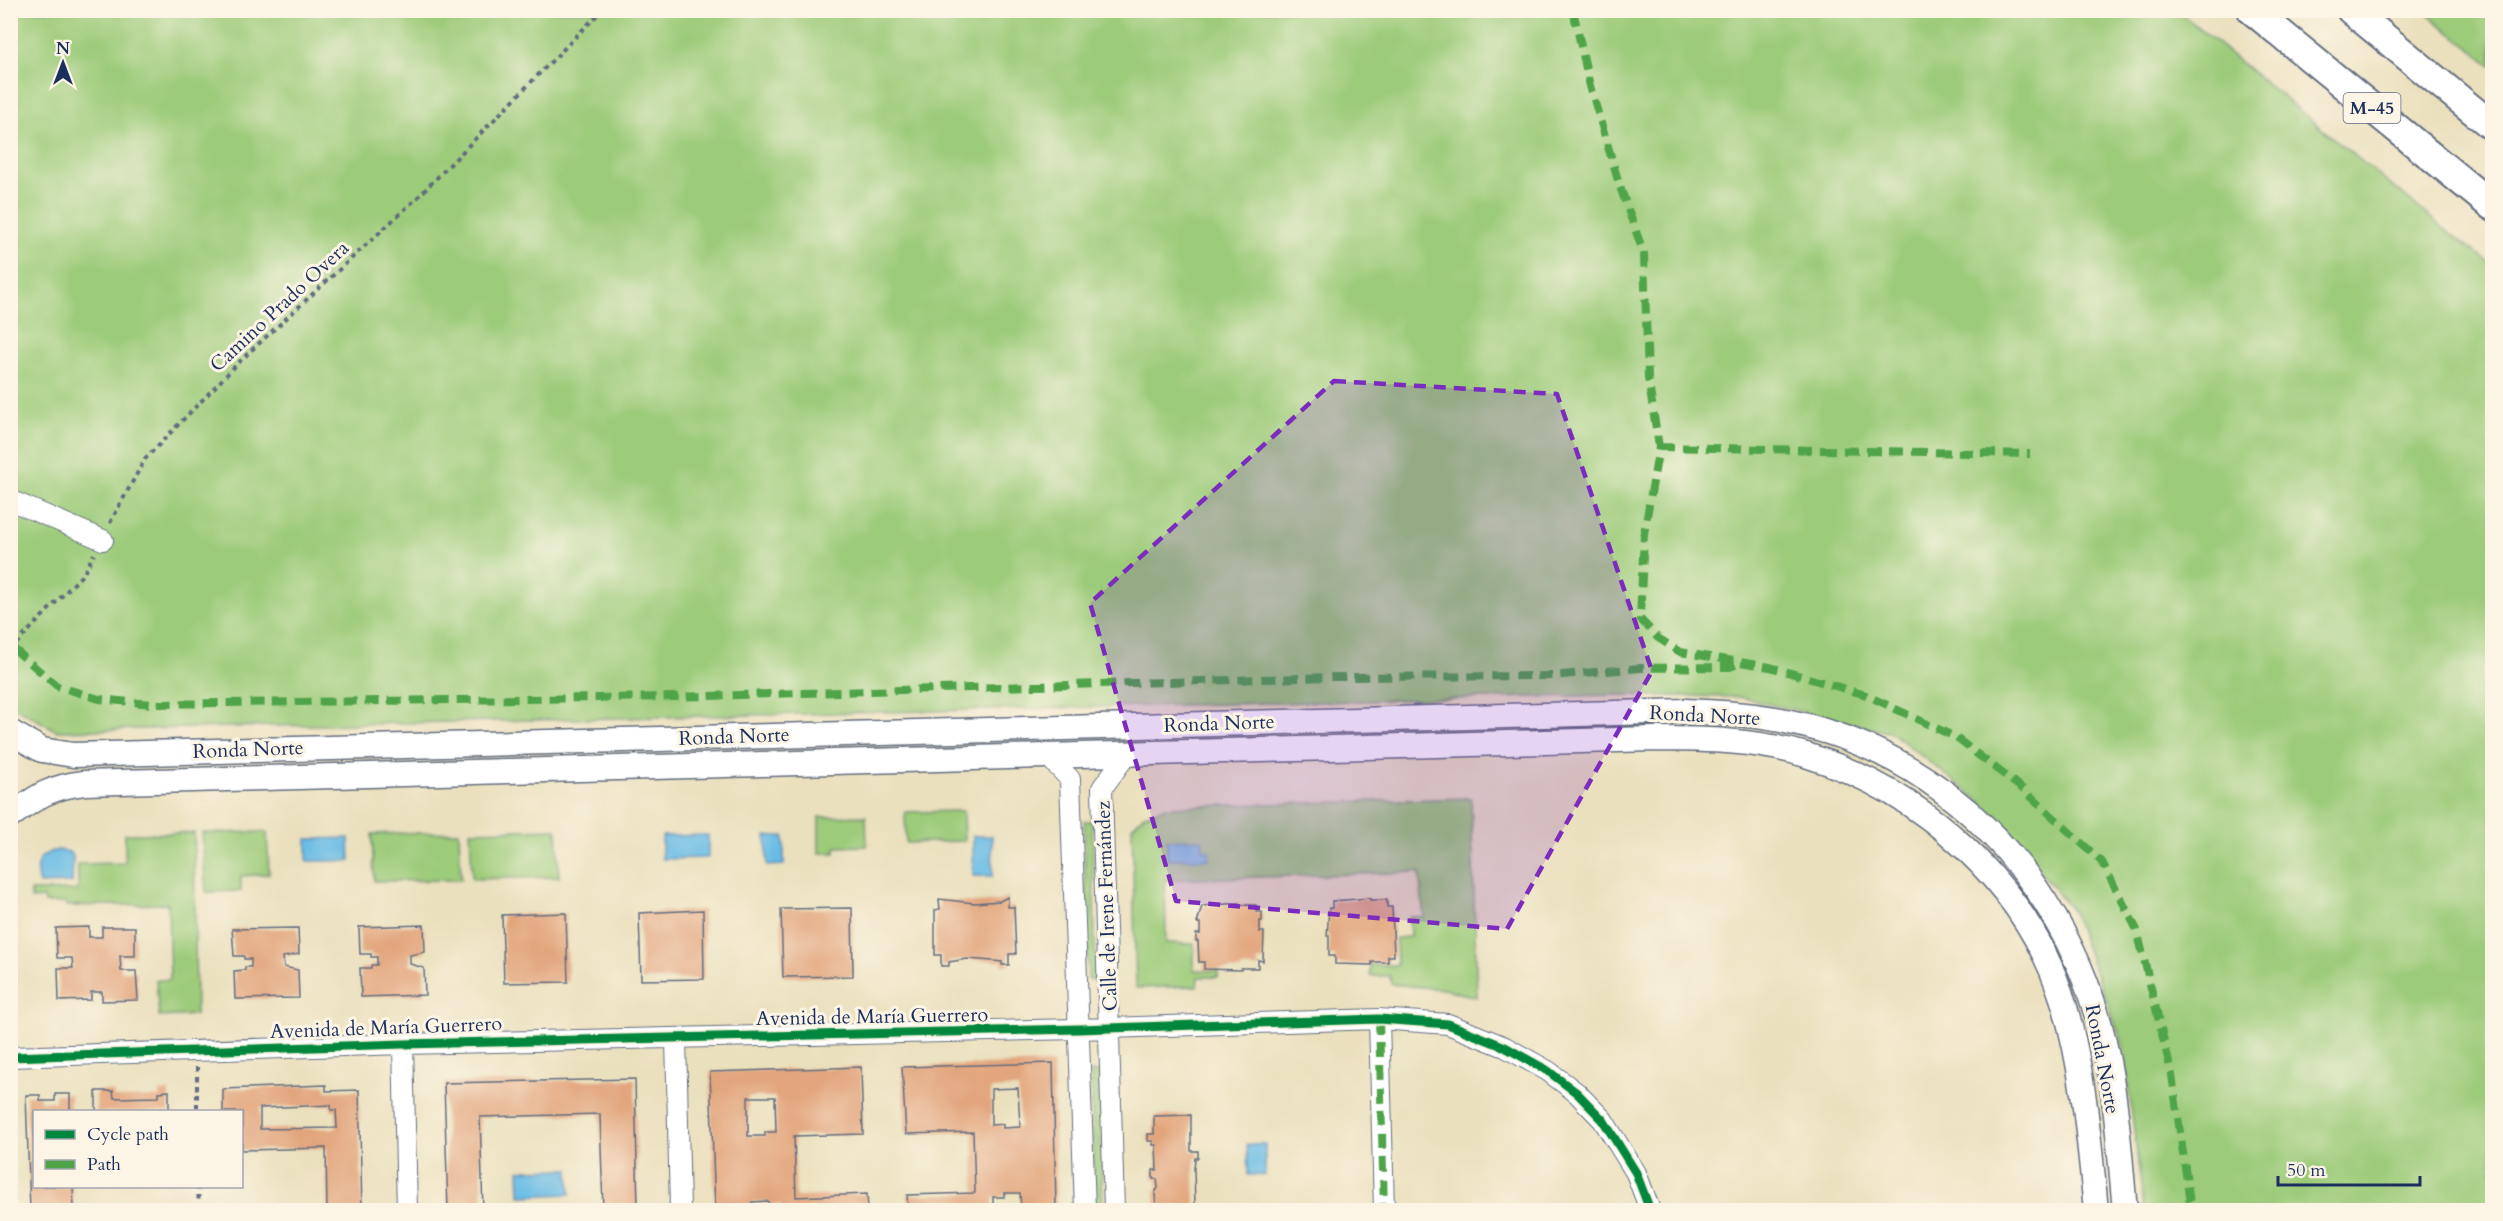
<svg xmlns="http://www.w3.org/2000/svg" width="2503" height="1221" font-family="Cardo,serif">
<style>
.green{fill:#9ccb79;stroke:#5c7d6c;stroke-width:1.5}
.water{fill:#69bce5;stroke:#4276a2;stroke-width:1.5}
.building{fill:#e2a57d;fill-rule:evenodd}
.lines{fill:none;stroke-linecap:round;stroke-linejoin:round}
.minor-casing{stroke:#636d7f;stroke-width:22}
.major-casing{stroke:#636d7f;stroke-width:27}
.highway-casing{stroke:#636d7f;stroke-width:32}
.path{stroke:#636d7f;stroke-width:4;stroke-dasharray:4.5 4.5;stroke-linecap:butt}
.minor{stroke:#fff;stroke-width:20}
.major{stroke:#fff;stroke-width:24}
.highway{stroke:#fff;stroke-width:28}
.quiet{stroke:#4fa44a;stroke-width:8;stroke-dasharray:15 8;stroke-linecap:butt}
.cycleway-casing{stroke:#fcf5e5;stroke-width:13}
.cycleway{stroke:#00873e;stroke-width:9}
.marked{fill:#7b2cbf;fill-opacity:0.2;stroke:#7b2cbf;stroke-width:4.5;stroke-dasharray:12 8;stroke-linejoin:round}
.labels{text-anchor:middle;stroke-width:6;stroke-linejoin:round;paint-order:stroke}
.shield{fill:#fcf5e5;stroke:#5e6a86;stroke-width:1.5}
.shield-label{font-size:18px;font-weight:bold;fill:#1b2f5e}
.street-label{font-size:20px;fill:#1b2f5e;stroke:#fcf5e5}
</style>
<rect width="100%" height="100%" fill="#fcf5e5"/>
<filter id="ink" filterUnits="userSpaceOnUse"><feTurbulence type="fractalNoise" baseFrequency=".0167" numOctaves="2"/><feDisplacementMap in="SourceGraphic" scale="12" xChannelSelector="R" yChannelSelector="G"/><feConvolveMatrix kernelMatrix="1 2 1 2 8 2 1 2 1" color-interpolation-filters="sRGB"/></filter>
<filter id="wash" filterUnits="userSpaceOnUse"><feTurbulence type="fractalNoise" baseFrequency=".008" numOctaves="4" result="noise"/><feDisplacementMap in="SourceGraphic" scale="24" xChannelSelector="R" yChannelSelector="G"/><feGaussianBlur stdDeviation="1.35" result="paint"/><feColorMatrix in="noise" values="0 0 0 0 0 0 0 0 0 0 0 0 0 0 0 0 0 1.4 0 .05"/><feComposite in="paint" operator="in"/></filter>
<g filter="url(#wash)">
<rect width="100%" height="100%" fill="#eae0bd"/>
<!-- green -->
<path class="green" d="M11,11H2178L2437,223L2492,265V1210H2144L2123,1044L2072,910L1982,803L1892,733L1739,697L1620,695L57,731L11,705Z
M2423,11H2492V66Z
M1471,798L1477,997L1443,989L1391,984L1390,976H1370V965H1397L1396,938L1410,937L1409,917H1424L1419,872L1165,880L1166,943L1194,944V970L1218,971V977H1198L1197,986L1136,988L1132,827L1144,815L1166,807Z
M963,811L964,841L906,843L905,812Z
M866,816L867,846L836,847L835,853H819V817Z
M1084,821H1092L1096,979H1088Z
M557,829L559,877L472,879L470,831Z
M267,832L269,874L241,876V891L206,892L202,833Z
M459,832L461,880L374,881L372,834Z
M194,833L196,1015L159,1017L156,980H170L168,904L66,906V903H45L44,898L31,899V891L78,890V864L125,863V834Z
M1091,1072H1099L1103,1210H1095Z"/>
<!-- water -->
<path class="water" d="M708,835V858L662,859V836Z
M766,836H784V865L767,866Z
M973,836H992L993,876H973Z
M349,838L350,861H307V839Z
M1202,839L1203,850H1209V859H1167V840Z
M58,850L69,852L73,856L72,883L39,884C33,865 38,853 58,850Z
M1247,1144H1265V1175H1248Z
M569,1169L570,1194L520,1196L519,1170Z"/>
<g id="blocks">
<!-- building -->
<path class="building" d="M1008,897V907H1014L1016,954H1009V965H1002V962L993,961L967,959L949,962V966H941V955H935V910L940,909L939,899L974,903L1000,901Z
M1370,898V900H1387V907H1392L1394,956H1388V962H1372V965L1335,964V956H1329V936H1327L1329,908H1332V901Z
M1239,903V905H1256V912H1262V921H1260V932H1264L1263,961L1258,960V968H1241V970L1204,969V962H1199L1198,941H1196V934H1200V923H1197L1202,906Z
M852,908L853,976L783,977L781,909Z
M703,910L704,979L641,980L639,913Z
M566,913L568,982L504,983L502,915Z
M424,925L425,952L410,955V964L424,968L425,995L361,997L360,968H371V965H377V957H371V954H360L359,927Z
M89,927V937H102V927H135V956H120L121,971H136L138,1000L102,1001V992H91V1000L59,1001L58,968H73L72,958H57L56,928Z
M298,928L299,954L283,957L284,967L298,970L299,998L235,999L234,971L245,970V967H251V959H244V956H234L232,929Z
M1053,1063L1056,1210H1021L1020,1193H1004V1197H993V1210H908L907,1195L975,1193L973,1132L906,1134L902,1067ZM1018,1088L1020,1127L1003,1128V1124L991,1125V1089Z
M861,1067L863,1134L794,1136L796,1197L867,1194L868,1210H780V1205H769L768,1201L752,1202V1210H715L710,1072ZM748,1097H775L776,1132H765V1136H748Z
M635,1079L638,1210H603L600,1114L480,1117L483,1210H448L444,1083Z
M326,1085V1091L359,1090L362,1210H327L326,1148L242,1150V1112H223V1089ZM331,1105V1110H336L337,1128L260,1129V1108Z
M96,1091H113L114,1098L159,1097V1092L169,1091V1112H96Z
M55,1094H70V1112H34V1186H73L74,1210H58V1208L30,1210L26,1095H40V1101H55Z
M1191,1115V1151H1198V1158H1195L1194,1169L1195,1206L1156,1207L1155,1192L1158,1188L1157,1179H1153V1170H1157L1156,1145H1153V1141H1148V1134H1154V1116Z"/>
</g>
</g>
<g filter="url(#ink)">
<use href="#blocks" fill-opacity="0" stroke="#636d7f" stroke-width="1.5"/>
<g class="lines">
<!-- minor casing -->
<g class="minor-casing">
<path id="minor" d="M10,500L103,540
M1048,756L1070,779L1085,1210
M1379,1019L1384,1210
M676,1038L680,1210
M403,1044L407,1210
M10,1057L403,1044L1079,1029L1379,1019L1448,1024L1505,1047L1548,1071L1577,1093L1603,1120L1636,1173L1650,1210
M1114,1210L1102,788L1127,754"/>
</g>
<!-- major casing -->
<g class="major-casing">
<path id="major" d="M10,732L42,750L73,755L1687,711C1721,713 1756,714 1790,722C1943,754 2057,874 2099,1022C2116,1083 2119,1148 2125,1210
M10,816C38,796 50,787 84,783L1653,739C1704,739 1757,740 1806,755C1924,792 2027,884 2064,1004C2084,1071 2089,1141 2096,1210"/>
</g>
<!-- highway casing -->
<g class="highway-casing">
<path id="highway" d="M2252,10L2492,206
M2351,10L2492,126"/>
</g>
<!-- path -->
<path class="path" d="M110,523L145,459L242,359L417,198L602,10
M10,650L84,573L94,554
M197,1067V1112
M198,1186L199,1210"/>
<!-- minor -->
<use href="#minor" class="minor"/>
<!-- major -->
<use href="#major" class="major"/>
<!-- highway -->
<use href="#highway" class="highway"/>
<!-- quiet -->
<path class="quiet" d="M1573,10L1590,86L1620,187L1644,254L1648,378L1659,447L1644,534L1640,619L1658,638L1680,652L1770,667L1866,695L1955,737L2024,790L2102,862L2137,930L2172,1075L2191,1210
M1659,447L2030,454
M13,648L57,686L99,699L152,704L674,697L1331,677L1551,676L1640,668L1730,667L1740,663
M1379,1019L1384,1210"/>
<!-- cycleway casing -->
<g class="cycleway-casing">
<path id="cycleway" d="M10,1057L403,1044L1079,1029L1379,1019L1448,1024L1505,1047L1548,1071L1577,1093L1603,1120L1636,1173L1650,1210"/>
</g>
<!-- cycleway -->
<use href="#cycleway" class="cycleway"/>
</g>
</g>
<!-- marked area -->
<path class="marked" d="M1334,381L1557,394L1652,671L1507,929L1176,901L1090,603Z"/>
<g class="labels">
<!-- shield labels -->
<rect class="shield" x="2343.5" y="93" width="57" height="30" rx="4.5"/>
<g class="shield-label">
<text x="2372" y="114">M-45</text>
</g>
<!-- street labels -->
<g class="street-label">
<text transform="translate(279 306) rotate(-43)" y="7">Camino Prado Overa</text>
<text transform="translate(1705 715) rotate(3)" y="7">Ronda Norte</text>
<text transform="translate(1219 723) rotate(-2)" y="7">Ronda Norte</text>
<text transform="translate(734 736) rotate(-2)" y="7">Ronda Norte</text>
<text transform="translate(248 749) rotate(-2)" y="7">Ronda Norte</text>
<text transform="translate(1106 906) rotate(-92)" y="7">Calle de Irene Fernández</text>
<text transform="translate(872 1016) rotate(-1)" y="7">Avenida de María Guerrero</text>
<text transform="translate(386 1027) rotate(-2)" y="7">Avenida de María Guerrero</text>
<text transform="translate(2103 1059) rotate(79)" y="7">Ronda Norte</text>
</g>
</g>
<!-- margin -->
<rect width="2503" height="1221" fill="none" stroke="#fcf5e5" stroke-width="36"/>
<!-- legend -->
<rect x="33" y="1110" width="210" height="78" fill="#fcf5e5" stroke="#a2a6af" stroke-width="1.5"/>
<rect x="45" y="1130" width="30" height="9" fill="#00873e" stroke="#a2a6af" stroke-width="1.5"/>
<text x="87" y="1140" font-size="18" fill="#1b2f5e">Cycle path</text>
<rect x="45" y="1160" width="30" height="9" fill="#4fa44a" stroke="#a2a6af" stroke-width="1.5"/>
<text x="87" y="1170" font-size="18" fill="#1b2f5e">Path</text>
<!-- north arrow -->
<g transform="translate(63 63)" stroke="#fcf5e5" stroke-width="4.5" paint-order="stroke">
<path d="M0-4.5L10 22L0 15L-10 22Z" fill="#1b2f5e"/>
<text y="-9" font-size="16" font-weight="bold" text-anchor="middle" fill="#1b2f5e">N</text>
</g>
<!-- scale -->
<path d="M2278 1176v9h142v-9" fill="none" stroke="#1b2f5e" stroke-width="3"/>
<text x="2287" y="1176" font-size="18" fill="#1b2f5e" stroke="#fcf5e5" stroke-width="4.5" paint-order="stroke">50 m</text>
</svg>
